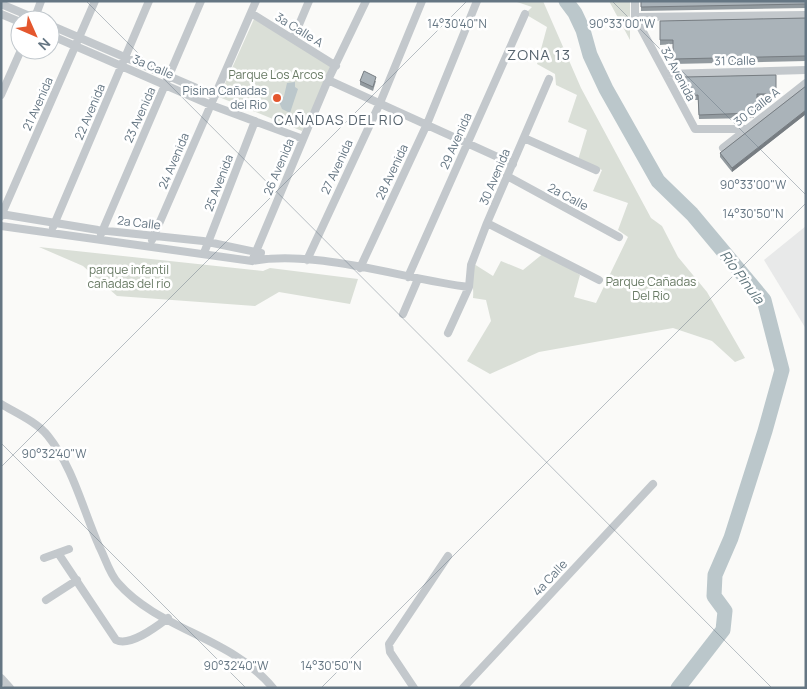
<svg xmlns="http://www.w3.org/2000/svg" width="807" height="689" font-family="Manrope,sans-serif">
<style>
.built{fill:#e8e9e9}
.green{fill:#dadfd7}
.water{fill:#bbc7cb}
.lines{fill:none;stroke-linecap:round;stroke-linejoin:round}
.river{stroke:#bbc7cb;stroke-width:15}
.minor{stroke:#c3c8cc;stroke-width:8}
.wall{fill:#929a9f}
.shaded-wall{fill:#777d82}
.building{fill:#aab3b9;stroke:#777d82}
.ticks{fill:none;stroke:#657683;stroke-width:1;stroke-opacity:0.45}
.poi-dot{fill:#e4572e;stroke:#fff;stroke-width:2}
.labels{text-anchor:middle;stroke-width:5;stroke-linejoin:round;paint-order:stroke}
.street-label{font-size:12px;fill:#657683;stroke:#fff}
.park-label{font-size:12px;fill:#687a64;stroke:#fff}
.poi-label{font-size:12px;fill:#657683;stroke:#fff;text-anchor:end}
.neighbourhood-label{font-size:14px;letter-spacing:1px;fill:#57646e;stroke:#fff}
.water-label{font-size:14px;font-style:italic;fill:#60757c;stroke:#fff}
.quarter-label{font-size:15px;letter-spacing:1px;fill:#57646e;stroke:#fff}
.ticks-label{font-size:12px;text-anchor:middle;fill:#657683;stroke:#fff;stroke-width:5;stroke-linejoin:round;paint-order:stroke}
</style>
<rect width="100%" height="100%" fill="#fafaf8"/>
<!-- built -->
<path class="built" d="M806,226V329L764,260Z"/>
<!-- green -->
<path class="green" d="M514,1H543L581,88L651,218L662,226L678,257L707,292L745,358L735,362L712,341L673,328L539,352L490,374L467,361L491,321L486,300L473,298C474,287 471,275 474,264L493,276L501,261L523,270L545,252L580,275L574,297L596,303L628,237L618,230L628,203L593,191L602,170L578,160L587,130L568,122L577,95L556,85L555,74L537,64L547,27L525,14L532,7Z
M609,1H630V40Z
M254,19L335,66L302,131L219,97Z
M39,247L263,271L270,268L358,279L350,304L279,292L255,306L117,296L83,266Z"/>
<!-- water -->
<path class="water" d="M295,82V87L298,89L290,113L282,109L279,102L284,96L287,83Z"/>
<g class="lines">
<!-- river -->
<path class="river" d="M566,1L575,13L583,30L590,55L606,89L658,181L692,214L764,300L782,370L765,431L731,538L715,575L714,596L725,611L723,630L678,688"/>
<!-- minor -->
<path class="minor" d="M635,1V17L695,129H747
M1,4L39,20
M251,13L336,66
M1,14L20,22
M635,17L806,15
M34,20L41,1
M50,25L215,96
M50,35L211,105L303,139
M293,39L309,1
M666,74L806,70
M328,80L513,164
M1,95L21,50
M524,138L596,170
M723,148L806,83
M507,176L619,237
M1,214L98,230L203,241L261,253
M1,216L95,1
M487,223L599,280
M1,226L252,261C316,249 403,279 469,287
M53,227L149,1
M101,234L201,1
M152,240L256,1
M204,253L255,121
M307,260L380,103L422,1
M252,261L328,80L366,1
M360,268L427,124L477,1
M408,277L525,14
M403,314L418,279
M448,333L469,287L471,265L487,223L549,79
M1,404C16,413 37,422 48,436C73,467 83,510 99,546C105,557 109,573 118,583C159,630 231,637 273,688
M58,553L116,640C130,647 156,627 168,618
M44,558L69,549
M46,600L77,580
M1,678L10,688
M414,688L390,652L389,644L448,556
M463,688L653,484"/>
</g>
<!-- wall -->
<path class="wall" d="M641,1H806V8L641,11Z
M806,18V61L673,64V44L660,45V21Z
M776,75V98H757V114L753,118L699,119L698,100H686L685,77Z
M360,81H376L373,91L360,85Z
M806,86V114L732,172L720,157V153Z"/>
<!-- shaded-wall -->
<path class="shaded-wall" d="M757,110V114L753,118V113Z
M806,110V114L732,172V168Z"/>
<!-- building -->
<path class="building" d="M641,1H806V4L641,7Z
M806,18V56L673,59V40H660V21Z
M364,71L376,77L373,87L360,81Z
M776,75V94H757V110L753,113L699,115L698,95L686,96L685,77Z
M806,86V110L732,168L720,153Z"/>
<!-- ticks -->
<path class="ticks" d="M86,1L772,688M612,1L806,195M1,443L246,688M1,467L467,1M321,688L806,203"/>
<!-- markers -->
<circle class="poi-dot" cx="277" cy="98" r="5"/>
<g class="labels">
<!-- street labels -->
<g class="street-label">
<text transform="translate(299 30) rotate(32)" y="4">3a Calle A</text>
<text transform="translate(735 61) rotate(-1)" y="4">31 Calle</text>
<text transform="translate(153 67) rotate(23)" y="4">3a Calle</text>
<text transform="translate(678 74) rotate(62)" y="4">32 Avenida</text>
<text transform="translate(38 104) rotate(-66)" y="4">21 Avenida</text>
<text transform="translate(757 107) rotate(-38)" y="4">30 Calle A</text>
<text transform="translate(90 112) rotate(-67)" y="4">22 Avenida</text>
<text transform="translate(140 115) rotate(-66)" y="4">23 Avenida</text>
<text transform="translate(456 141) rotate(-66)" y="4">29 Avenida</text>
<text transform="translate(174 161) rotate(-67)" y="4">24 Avenida</text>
<text transform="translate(279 167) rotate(-67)" y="4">26 Avenida</text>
<text transform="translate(337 167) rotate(-65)" y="4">27 Avenida</text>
<text transform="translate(392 172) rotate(-65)" y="4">28 Avenida</text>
<text transform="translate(495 177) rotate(-67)" y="4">30 Avenida</text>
<text transform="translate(219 183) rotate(-69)" y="4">25 Avenida</text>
<text transform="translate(568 197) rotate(28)" y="4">2a Calle</text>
<text transform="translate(139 223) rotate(7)" y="4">2a Calle</text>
<text transform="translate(550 578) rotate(-47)" y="4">4a Calle</text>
</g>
<!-- park labels -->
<g class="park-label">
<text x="276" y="79">Parque Los Arcos</text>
<text x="129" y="274">parque infantil<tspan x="129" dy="14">cañadas del rio</tspan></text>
<text x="651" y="286">Parque Cañadas<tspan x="651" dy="14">Del Rio</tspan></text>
</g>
<!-- poi labels -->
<g class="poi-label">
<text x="267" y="95">Pisina Cañadas<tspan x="267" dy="14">del Rio</tspan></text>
</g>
<!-- neighbourhood labels -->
<g class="neighbourhood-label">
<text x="339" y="125">CAÑADAS DEL RIO</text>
</g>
<!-- water labels -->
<g class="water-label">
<text transform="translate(742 277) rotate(53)" y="5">Río Pinula</text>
</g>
<!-- quarter labels -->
<g class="quarter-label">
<text x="539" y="60">ZONA 13</text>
</g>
</g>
<g class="ticks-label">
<text x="457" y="28">14°30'40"N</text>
<text x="622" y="28">90°33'00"W</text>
<text x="753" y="189">90°33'00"W</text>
<text x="753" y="218">14°30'50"N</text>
<text x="54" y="458">90°32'40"W</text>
<text x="331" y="670">14°30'50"N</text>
<text x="236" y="670">90°32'40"W</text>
</g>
<!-- border -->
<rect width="807" height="689" fill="none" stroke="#657683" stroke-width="5"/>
<!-- north arrow -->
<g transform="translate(35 35) rotate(135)"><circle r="24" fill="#ffffff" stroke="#c1c8cd"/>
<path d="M0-4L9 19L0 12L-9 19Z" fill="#e4572e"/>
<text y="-8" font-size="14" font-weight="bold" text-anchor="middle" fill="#657683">N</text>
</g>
</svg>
